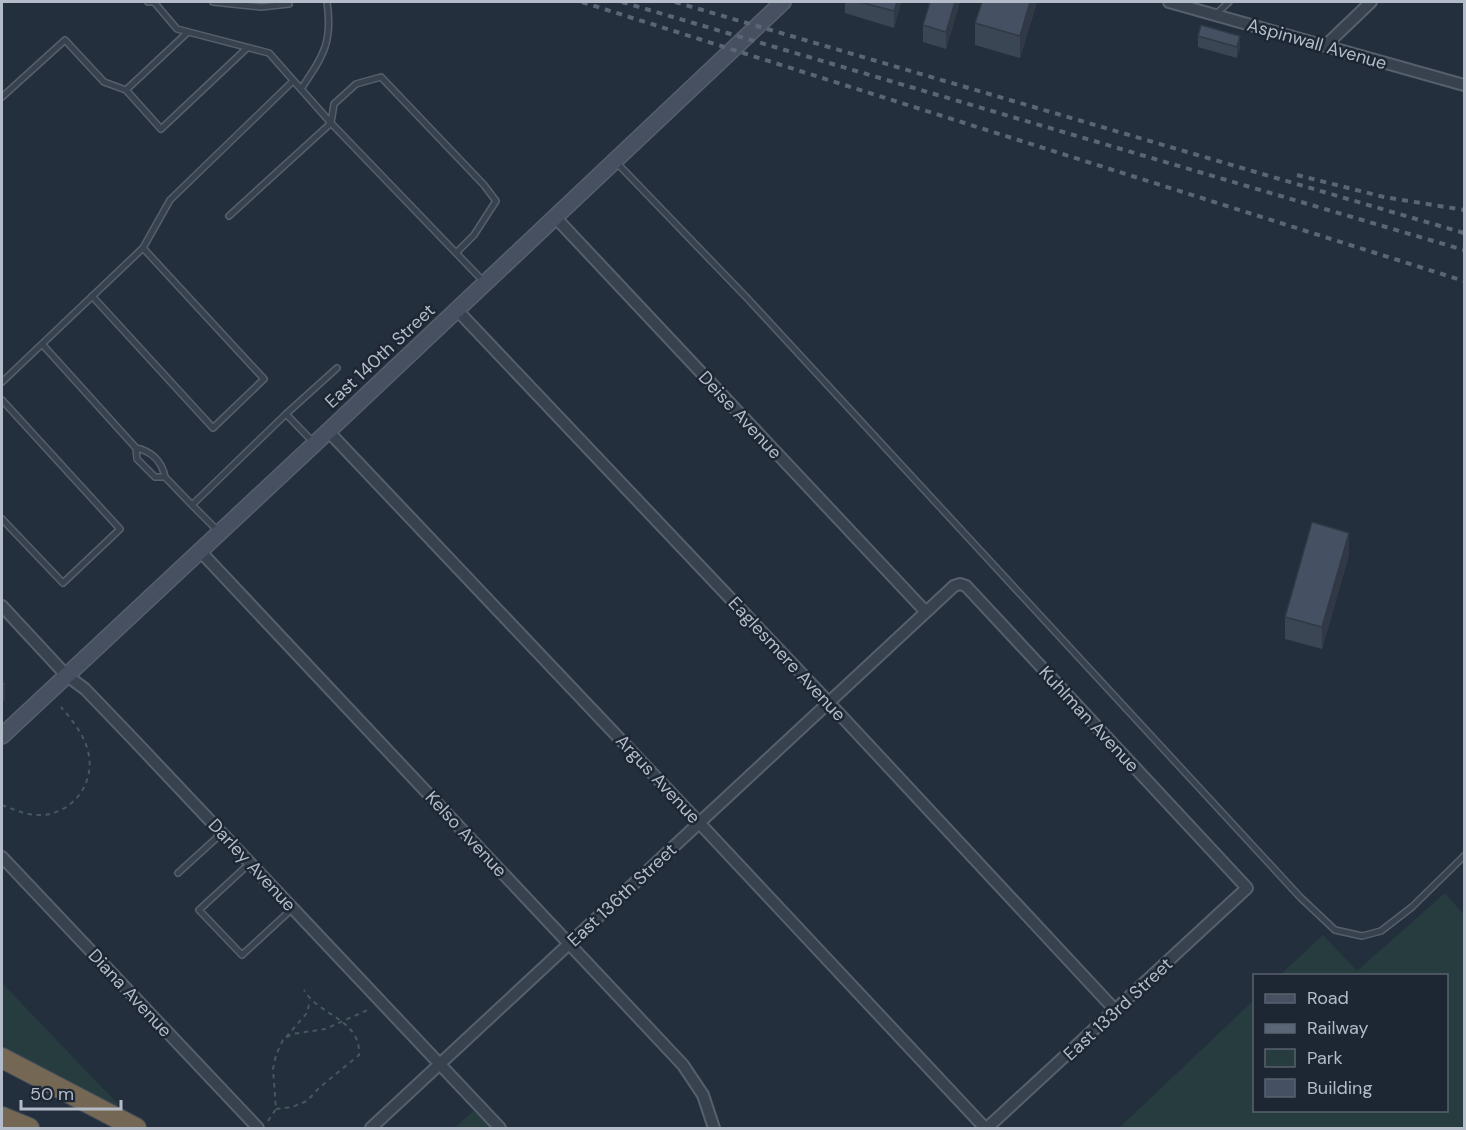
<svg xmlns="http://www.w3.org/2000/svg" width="1466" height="1130" font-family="'DM Sans',sans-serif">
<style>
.green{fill:#263c3f}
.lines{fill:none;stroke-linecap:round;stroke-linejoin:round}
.lane-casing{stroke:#565f6c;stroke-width:8}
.street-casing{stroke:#565f6c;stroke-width:14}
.secondary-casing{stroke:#565f6c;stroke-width:18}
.highway-casing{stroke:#434c59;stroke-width:22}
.path{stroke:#44595c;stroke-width:2;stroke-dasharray:4.5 4.5;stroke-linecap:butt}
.lane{stroke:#38414e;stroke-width:5}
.street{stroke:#38414e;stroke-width:10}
.secondary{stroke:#465061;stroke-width:15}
.highway{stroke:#746855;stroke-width:20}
.rail{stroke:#5a6575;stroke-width:4;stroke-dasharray:6 6;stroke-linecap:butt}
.wall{fill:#3b4654}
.shaded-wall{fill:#303945}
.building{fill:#455162;stroke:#303945;stroke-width:1.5}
.labels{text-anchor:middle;stroke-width:5;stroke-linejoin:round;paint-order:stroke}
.street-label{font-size:18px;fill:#b4bcc9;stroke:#1d2633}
</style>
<rect width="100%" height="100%" fill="#242f3e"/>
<!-- green -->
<path class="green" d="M1445,893L1464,915V1128H1119L1254,1000V1110H1446V976L1280,975L1323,935L1357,971Z
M2,983L118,1104L110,1115L2,1058Z
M479,1106L500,1128H454Z"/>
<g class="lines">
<!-- lane casing -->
<g class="lane-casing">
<path id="lane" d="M148,2H154L177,29L269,53L331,123
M213,2L261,7L289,4
M1216,14L1229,2
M188,32L126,90L161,129L247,48
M301,89C323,56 333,43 327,2
M2,97L65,40L104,82L126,90
M331,123L334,104L356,84L381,77L484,185L496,201L474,235L456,253
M616,162L748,299L1300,897L1335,930L1362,936L1381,931L1412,907L1464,856
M229,216L331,123L484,282
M92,296L213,428L264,379L143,248
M42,344L136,448
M2,382L143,248L170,200L293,81
M2,400L120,529L63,583L2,519
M286,414L337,368
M136,448C151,451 162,461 165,477H155L137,459Z
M165,477L192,505
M218,531L192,505L286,414L314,443
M250,863L199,910L242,955L293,908
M178,873L222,833"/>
</g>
<!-- street casing -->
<g class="street-casing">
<path id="street" d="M1169,2L1464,85
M1325,46L1371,2
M555,217L926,612
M457,310L819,692L1116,1011
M328,431L690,813L985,1128
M200,551L683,1065L703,1095L714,1128
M2,606L66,675L85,689L134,740L500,1128
M2,857L258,1128
M371,1128L954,586L960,584L966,586L1247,888L987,1128"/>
</g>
<!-- secondary casing -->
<g class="secondary-casing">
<path id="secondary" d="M2,736L338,422L783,2"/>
</g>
<!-- highway casing -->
<g class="highway-casing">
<path id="highway" d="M2,1058L136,1128
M2,1117L29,1128"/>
</g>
<!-- path -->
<path class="path" d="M2,805C13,809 26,815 38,815C70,816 94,786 89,756C86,737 73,721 61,707
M286,1037L307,1013L310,1000
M276,1109L292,1107L307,1101L319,1088L359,1055C361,1019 319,1016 304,990
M268,1121L276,1109L273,1069L276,1055L283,1040L292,1034L325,1029L370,1009"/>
<!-- lane -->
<use href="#lane" class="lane"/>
<!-- street -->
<use href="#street" class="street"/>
<!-- secondary -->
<use href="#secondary" class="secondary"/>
<!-- highway -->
<use href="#highway" class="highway"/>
<!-- rail -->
<path class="rail" d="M582,2L1464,281
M622,2L1464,250
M675,2L1464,233
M1297,175L1384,197L1464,210"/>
</g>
<!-- wall -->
<path class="wall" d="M845,2H901L894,28L845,13Z
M930,2H960L946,49L923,42V25Z
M1037,2L1020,58L975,45V23Z
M1198,36L1240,47L1237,58L1198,47Z
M1349,555L1322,649L1285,639V617Z"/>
<!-- shaded-wall -->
<path class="shaded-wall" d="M897,2H901L894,28V11Z
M955,2H960L946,49V32Z
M1030,2H1037L1020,58V36Z
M1240,36V47L1237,58V47Z
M1349,533V555L1322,649V627Z
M5,684V700L2,704V688Z"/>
<!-- building -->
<path class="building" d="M860,2H897L894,11Z
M930,2H955L946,32L923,25Z
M982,2H1030L1020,36L975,23Z
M1201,25L1240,36L1237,47L1198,36Z
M1312,522L1349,533L1322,627L1285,617Z
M2,680L5,684L2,688Z"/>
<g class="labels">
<!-- street labels -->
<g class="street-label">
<text transform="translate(1317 44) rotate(16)" y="6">Aspinwall Avenue</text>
<text transform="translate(380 356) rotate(-43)" y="6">East 140th Street</text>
<text transform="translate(740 415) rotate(47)" y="6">Deise Avenue</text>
<text transform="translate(787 659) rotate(47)" y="6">Eaglesmere Avenue</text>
<text transform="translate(1089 719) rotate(47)" y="6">Kuhlman Avenue</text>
<text transform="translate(658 779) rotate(47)" y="6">Argus Avenue</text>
<text transform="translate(466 834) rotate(47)" y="6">Kelso Avenue</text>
<text transform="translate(252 865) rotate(47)" y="6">Darley Avenue</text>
<text transform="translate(622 895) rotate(-43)" y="6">East 136th Street</text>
<text transform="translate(130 993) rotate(47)" y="6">Diana Avenue</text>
<text transform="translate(1118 1009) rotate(-43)" y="6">East 133rd Street</text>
</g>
</g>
<!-- border -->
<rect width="1466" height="1130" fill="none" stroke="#b4bcc9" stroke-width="6"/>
<!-- legend -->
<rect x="1253" y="974" width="195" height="138" fill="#1d2633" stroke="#59626f" stroke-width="1.5"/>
<rect x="1265" y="994" width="30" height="9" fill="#465061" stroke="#59626f" stroke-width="1.5"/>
<text x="1307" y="1004" font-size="18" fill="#b4bcc9">Road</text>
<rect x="1265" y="1024" width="30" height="9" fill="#5a6575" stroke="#59626f" stroke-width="1.5"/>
<text x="1307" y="1034" font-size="18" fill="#b4bcc9">Railway</text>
<rect x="1265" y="1049" width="30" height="18" fill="#263c3f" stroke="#59626f" stroke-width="1.5"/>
<text x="1307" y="1064" font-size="18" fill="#b4bcc9">Park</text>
<rect x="1265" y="1079" width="30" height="18" fill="#455162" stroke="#59626f" stroke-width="1.5"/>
<text x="1307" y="1094" font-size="18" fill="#b4bcc9">Building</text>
<!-- scale -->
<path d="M21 1100v9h100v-9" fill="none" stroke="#b4bcc9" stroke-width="3"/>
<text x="30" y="1100" font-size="18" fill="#b4bcc9" stroke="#1d2633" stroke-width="4.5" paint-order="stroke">50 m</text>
</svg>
